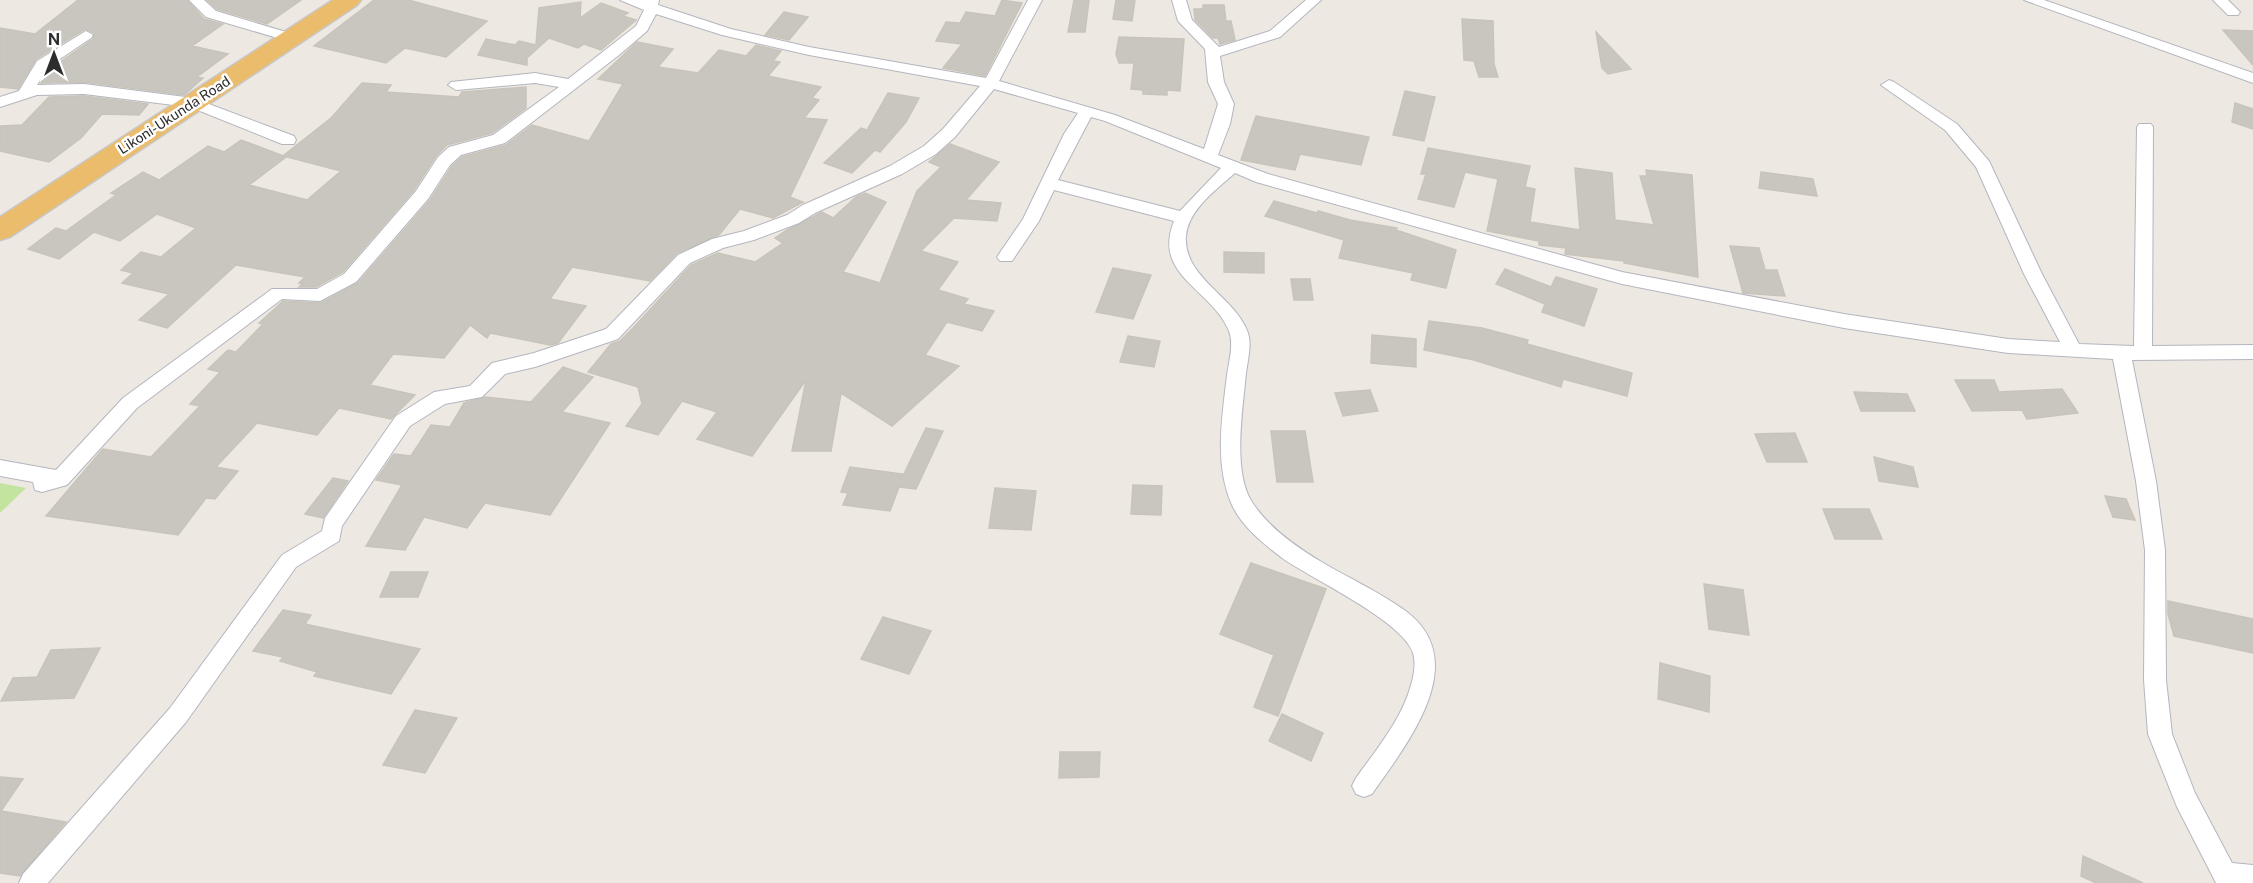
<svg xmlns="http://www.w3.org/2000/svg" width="2253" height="883" font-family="'Public Sans',sans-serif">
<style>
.pitch{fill:#c3e49f}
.building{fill:#c9c6bf;stroke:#c8c4ba;stroke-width:1.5}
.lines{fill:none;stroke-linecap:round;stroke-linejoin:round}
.minor-casing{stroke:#b4b6bf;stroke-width:2}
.trunk-casing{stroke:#c8c8c8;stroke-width:3}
.minor{fill:#fff;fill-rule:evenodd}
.trunk{fill:#eabc6b;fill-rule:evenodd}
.labels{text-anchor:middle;stroke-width:5;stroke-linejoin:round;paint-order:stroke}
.far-street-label{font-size:14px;fill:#2d2d2d;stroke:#fff}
</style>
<rect width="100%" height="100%" fill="#ede8e1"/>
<!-- pitch -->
<path class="pitch" d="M0,483L26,488L0,513Z"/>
<!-- building -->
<path class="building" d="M78,0H187L204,19L223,24L192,46L228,54L197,77L203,78L184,95L84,82L41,83L50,69L93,39L94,33L85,29L36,59L18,89L0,87V28L35,34Z
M207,0H301L267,24L217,9Z
M374,0H408L487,21L446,57L405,48L386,63L314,46Z
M1002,0L1022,3L985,76L943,68L962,44L936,41L946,22L960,23L966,12L995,16Z
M1074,0H1089L1085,32H1068Z
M1116,0H1135L1132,21L1113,19Z
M581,2L580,18L601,3L628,13L623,16L636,20L601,50L584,44L578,48L549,38L527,58V65L478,55L486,39L515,45L519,41L536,45L539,8Z
M1203,5H1224L1226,21H1231L1235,40L1220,44L1218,38H1213L1195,20L1194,9H1203Z
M784,12L808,17L789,40L765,35Z
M1462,19L1493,21L1494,64L1498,77H1479L1474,61L1464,60Z
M2223,30L2253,31V65Z
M1596,32L1631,69L1608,74L1602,68Z
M1119,37L1184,39L1180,91L1167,90V95L1143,94V90L1131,89L1134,63H1119L1116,54Z
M637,42L673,49L658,67L698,73L719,50L746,56L756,45L781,51L773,61L780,62L768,76L821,87L812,98L819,100L804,118L827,120L790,197L803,202L773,218L740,209L719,235L677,253L650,281L572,267L550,299L586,306L558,343L550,345L490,333L487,338L470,325L444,358L393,354L370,385L415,395L391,419L339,408L317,435L257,423L216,467L238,471L215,499L206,498L178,535L46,516L103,449L151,457L200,406L190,404L220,372L208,369L228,350L236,352L263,324L259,323L283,301L321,303L358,283L430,200L452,166L462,157L506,145L532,125L589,141L623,84L598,79Z
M362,83L391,85L386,92L459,97L462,92L526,87V108L492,133L447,145L436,156L414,190L343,272L316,287H299L303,283H299L305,277L236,265L167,328L139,320L169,294L122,283L133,273L121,270L141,252L161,257L196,228L157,214L120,241L94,232L59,259L28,249L56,228L66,231L116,195L111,193L143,172L159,180L208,146L224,152L241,140L286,157L249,185L307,200L341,171L283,156L331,118Z
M1405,91L1435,97L1424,141L1393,135Z
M888,93L919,98L906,122L880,152L875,150L852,173L824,163L861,128L867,130Z
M84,96L148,104L139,115L102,114L81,138L49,162L0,151V126L22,125L49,97Z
M2235,103L2253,109V129L2232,122Z
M1256,116L1369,137L1361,165L1300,154L1295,170L1241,160Z
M950,144L999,162L966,200L1001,203L997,221L954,218L921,251L958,262L938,290L968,299L964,304L994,311L982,331L947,322L925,355L959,366L892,426L841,393L831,451H792L806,380L752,456L697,439L717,412L682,401L658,435L626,426L642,404L638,387L588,372L611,344L620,341L633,328L691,265L718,253L755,262L783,243L775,238L787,230L822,212L833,218L856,197L865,193L886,202L843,272L880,283L917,191L941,167L929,162Z
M1428,148L1530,166L1525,187L1535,189L1530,222L1580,230L1575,168L1612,173L1615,220L1654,225L1640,176H1647L1646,170L1692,175L1698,277L1624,263V261L1565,254L1566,248L1539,245V241L1487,231L1498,179L1465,172L1454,207L1418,199L1426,174H1421Z
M1761,172L1813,179L1817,196L1759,188Z
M1274,201L1317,213L1318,211L1350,220L1397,228L1396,230L1456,250L1446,288L1411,280L1413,273L1339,258L1344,240L1265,216Z
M1730,246L1759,248L1765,270H1777L1785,296L1743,293Z
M1224,252L1264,253V273L1224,272Z
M1113,268L1151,275L1133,319L1096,312Z
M1505,269L1551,287L1556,277L1597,289L1584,326L1542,312L1545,304L1496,284Z
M1291,279H1310L1313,300H1294Z
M1429,321L1482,328L1528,340L1527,344L1632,373L1627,396L1563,379L1561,387L1474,360L1424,350Z
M1372,335L1416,339V367L1371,363Z
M1128,336L1160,341L1154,367L1120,362Z
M563,367L593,377L562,412L610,423L550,515L485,503L467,528L424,517L405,550L366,546L402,485L376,480L394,454L411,456L431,425L450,427L464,403L485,397L531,402Z
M1955,380H1994L1999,392L2062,389L2078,413L2027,419L2022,410L1972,411Z
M1370,390L1378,411L1343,416L1335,393Z
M1854,392L1907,394L1915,411H1861Z
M926,428L943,431L916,489L899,487L890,511L843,505L848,493L841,492L850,467L903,474L901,480Z
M1271,431H1305L1313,482H1277Z
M1795,433L1807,462H1767L1755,434Z
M1874,457L1913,467L1918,487L1879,481Z
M333,478L348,481L323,518L305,514Z
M1133,485L1162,486L1161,515L1131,514Z
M995,488L1036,491L1031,530L989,528Z
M2105,496L2126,499L2135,520L2113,517Z
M1823,509H1869L1882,539H1835Z
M1251,563L1326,589L1278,716L1254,707L1274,655L1220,634Z
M391,572H428L418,597H380Z
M1704,584L1743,590L1749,635L1709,629Z
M2168,601L2253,619V653L2174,636L2168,614Z
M283,610L311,615L305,624L420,649L391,694L314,676L317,672L280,661L283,657L253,651Z
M883,617L931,631L909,674L861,659Z
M100,648L74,698L1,701L13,678L37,677L51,650Z
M1660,663L1710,676L1709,712L1658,699Z
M415,710L457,718L425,773L383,765Z
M1282,714L1323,733L1311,761L1269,741Z
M1060,752H1100L1099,777L1059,778Z
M0,777L23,779L1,811L66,822L20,876L0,873Z
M2083,856L2143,883H2096L2081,876Z"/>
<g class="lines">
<!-- minor casing -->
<g class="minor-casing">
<path id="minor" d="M189,0H204L216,11L296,35L298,38L291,42L206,17Z
M620,0H659L658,5L731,29L809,47L986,78L1028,0H1042L999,81L1115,115L1204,149L1218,104L1208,82L1205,49L1178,21L1172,0H1186L1192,20L1219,47L1270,31L1306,0H1321L1280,37L1220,56L1224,82L1234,104L1230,124L1218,155L1268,174L1622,272L1844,314L2008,339L2060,342L2024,274L1976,167L1945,130L1881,85L1889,80L1894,82L1957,124L1989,161L2042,274L2079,344L2134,346L2137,127L2139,124H2151L2153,127L2152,346L2253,345V359L2132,360L2156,481L2165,550L2166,680L2172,734L2195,793L2232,863L2253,865V883H2216L2177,807L2148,734L2144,680L2145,550L2136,481L2113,359L2008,353L1844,328L1622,284L1256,182L1235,173C1217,189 1188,210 1186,236C1183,276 1231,295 1246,328C1253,342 1248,358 1246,373C1243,408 1232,471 1252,502C1268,527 1295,546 1320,561C1348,578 1380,592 1407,612C1473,663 1406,745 1372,794L1364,797L1356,794L1352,786L1356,778C1376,750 1402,719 1411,685C1414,675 1416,663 1413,653C1403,621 1312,579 1282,558C1264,544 1242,527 1232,505C1214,465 1222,418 1227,375C1229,361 1234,344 1229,331C1212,289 1152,276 1174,221L1054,190L1039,221L1012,261H1000L997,257L1023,219L1064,134L1078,113L994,89L955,137L936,154L902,174L815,213L799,223L754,240L723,248L690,263L618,339L535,367L505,374L482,397L445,404L410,426L342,526L339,541L296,567L186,722L48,883H19L23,874L170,708L282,555L322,531L325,518L396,416L434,392L470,386L492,363L534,353L606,329L678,255L712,239L744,231L787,215L803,205L890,166L924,146L943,129L980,86L809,55L722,35L656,14L647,31L619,55L505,143L461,155L450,165L428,199L356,282L320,301L282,299L137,408L67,485L42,492L35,490L33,482L0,476V460L56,470L123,398L272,289H317L344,274L416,191L438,157L449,147L493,135L559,87L535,83L456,90L448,85L451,82L535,73L568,79L636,26L644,10ZM1091,117L1105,121L1221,168L1180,211L1058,180Z
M2024,0H2044L2253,73V83Z
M2213,0H2228L2240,12L2238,15H2228Z
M86,31L93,35L91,38L48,67L37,85L84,84L193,98L294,136L296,140L294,144H282L190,107L84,94L37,95L0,107V97L19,91L37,61Z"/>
</g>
<!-- trunk casing -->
<g class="trunk-casing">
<path id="trunk" d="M333,0H361L357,5L10,237L0,240V217Z"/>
</g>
<!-- minor -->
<use href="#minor" class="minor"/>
<!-- trunk -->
<use href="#trunk" class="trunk"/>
</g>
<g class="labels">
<!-- far-street labels -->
<g class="far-street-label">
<text transform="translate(174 115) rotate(-33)" y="5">Likoni-Ukunda Road</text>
</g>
</g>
<!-- north arrow -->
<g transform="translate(54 54)" stroke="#ffffff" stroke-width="4.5" paint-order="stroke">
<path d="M0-4.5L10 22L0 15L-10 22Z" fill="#2d2d2d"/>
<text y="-9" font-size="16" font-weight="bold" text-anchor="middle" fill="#2d2d2d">N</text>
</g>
</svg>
